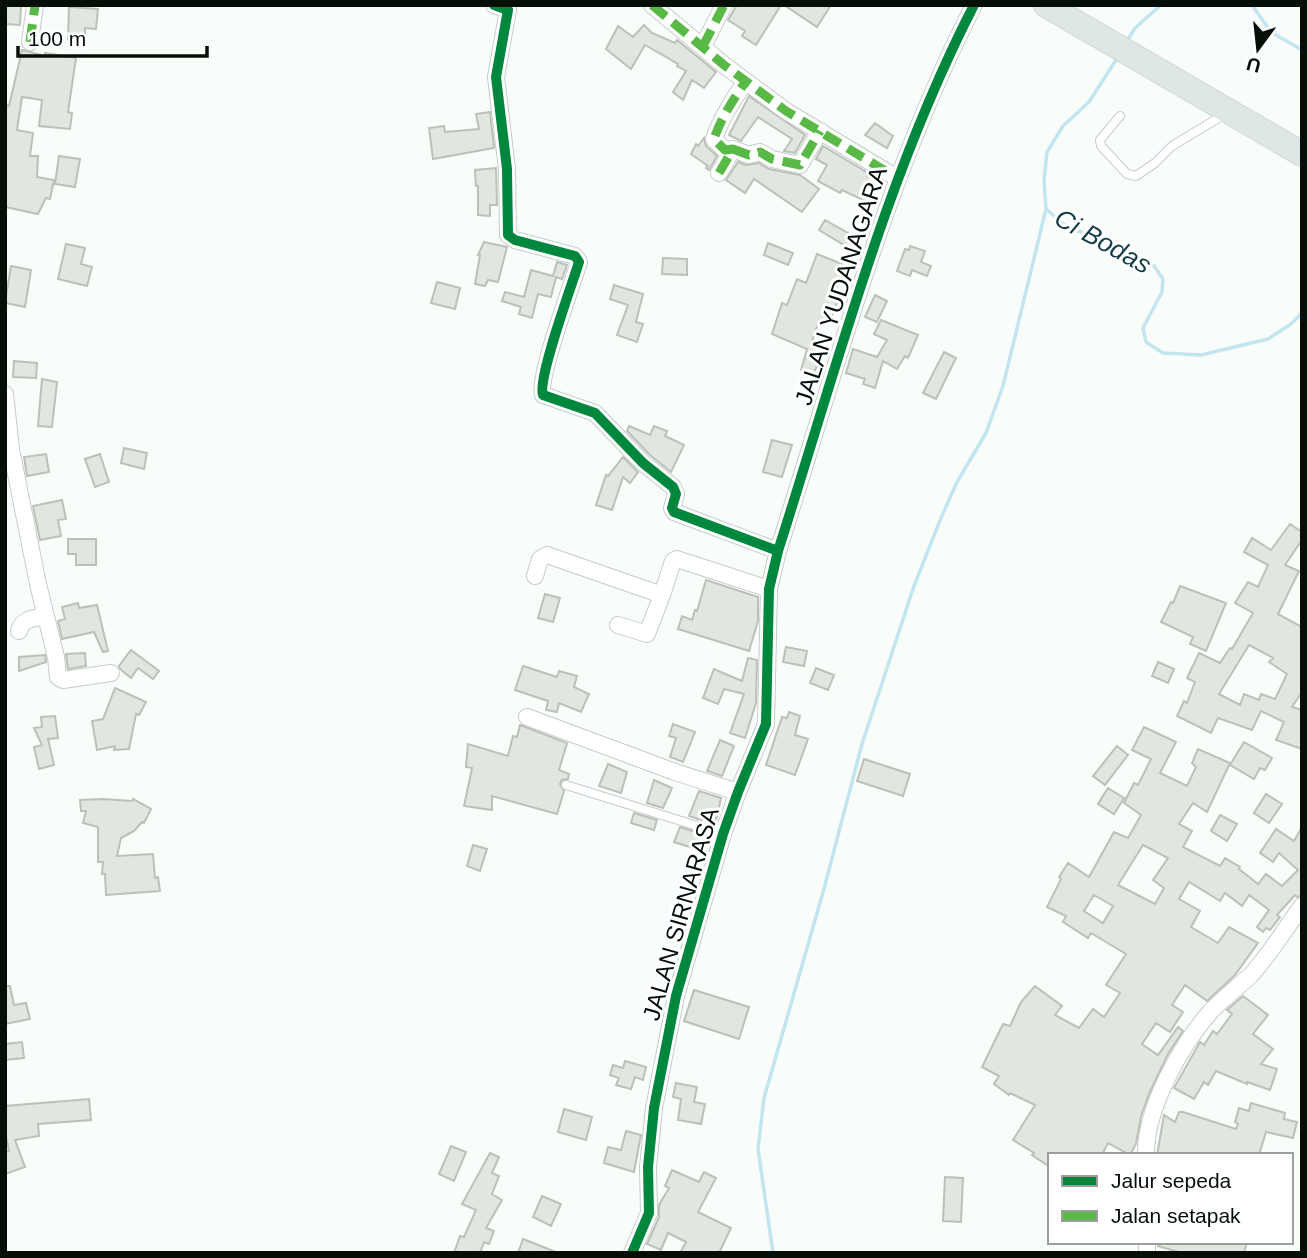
<svg xmlns="http://www.w3.org/2000/svg" width="1307" height="1258" font-family="Helvetica,sans-serif">
<style>
.lines{fill:none;stroke-linecap:round;stroke-linejoin:round}
.stream{stroke:#c3e5ef;stroke-width:3.5}
.building{fill:#e1e6de;stroke:#bcc0b9;stroke-width:2;fill-rule:evenodd}
.service-casing{stroke:#c5cdc8;stroke-width:10}
.minor-casing{stroke:#c5cdc8;stroke-width:18}
.trunk-casing{stroke:#d4d8d6;stroke-width:26}
.service{stroke:#fefffe;stroke-width:8}
.minor{stroke:#fefffe;stroke-width:16}
.trunk{stroke:#dce7e6;stroke-width:24}
.quiet{stroke:#58b947;stroke-width:9;stroke-dasharray:18 9;stroke-linecap:butt}
.cycleway-casing{stroke:#fff;stroke-width:15}
.cycleway{stroke:#00873e;stroke-width:10}
.labels{text-anchor:middle;stroke-width:6;stroke-linejoin:round;paint-order:stroke}
.street-label{font-size:24px;fill:#050f08;stroke:#fff}
.water-label{font-size:26px;font-style:italic;fill:#113c47;stroke:#fff}
</style>
<rect width="100%" height="100%" fill="#f8fdfa"/>
<g class="lines">
<!-- stream -->
<path class="stream" d="M1252,5L1271,32L1302,50
M1127,41L1135,28L1161,5
M1118,57L1089,102L1063,126L1047,152L1044,180L1046,209L1067,227L1119,245L1154,266L1163,279L1162,292L1143,328L1146,342L1163,353L1201,355L1268,339L1291,324L1302,313
M773,1253L758,1149L764,1098L825,885L862,744L914,586L941,518L957,482L986,433L1003,386L1046,209"/>
</g>
<!-- building -->
<path class="building" d="M6,5H21L20,25L5,24Z
M737,5H781L756,45L742,36L745,31L728,20Z
M784,5H831L817,27Z
M69,7L98,9L96,29L85,28V40L68,39Z
M644,25L652,33L675,43L677,40L716,72L704,88L692,80L683,100L673,92L686,71L677,66L678,64L645,45L631,69L606,49L618,26L633,37Z
M22,50L45,56V53L76,58L68,112L72,113L70,129L39,126L42,100L22,97L17,130L33,133L30,156H38L37,177L54,180L50,199L46,198L38,214L5,207V105L9,106Z
M749,96L805,135L795,153L784,151L792,139L758,117L741,141L729,135Z
M490,112L494,148L433,159L429,128L444,126L445,132L479,129L476,114Z
M875,123L893,136L887,148L865,135Z
M704,138L706,146L717,156L709,170L706,168L708,166L691,154L696,144L698,146Z
M823,146L868,173L867,176L876,181L867,202L842,190L840,193L818,181L827,165L816,159Z
M59,156L80,159L75,187L55,184Z
M738,162L746,165L759,163L769,169L800,175L819,189L802,212L754,179L745,193L726,180Z
M496,168L497,205H490V216L478,215V186H476L475,170Z
M825,220L855,237L849,248L819,230Z
M484,242L507,247L498,282L488,280L485,286L475,284L480,255H478Z
M768,243L793,253L788,265L764,255Z
M66,244L85,248L81,264L92,267L87,286L58,279Z
M910,246L925,251L921,262L931,266L927,276L912,270L910,276L897,271L905,249L909,250Z
M817,254L845,265L834,294L839,297L829,323L819,320L812,342L823,346L814,374L801,370L807,349L772,334L782,303L787,305L797,279L806,283Z
M663,258L687,259V275L662,274Z
M557,262L567,265L562,279L556,277L551,297L538,294L532,318L519,314L521,307L502,301L505,292L524,297L531,270L553,276Z
M11,266L31,270L25,307L5,303Z
M437,282L460,288L455,309L431,303Z
M614,285L643,294L636,322L643,324L637,342L617,335L628,305L610,299Z
M875,295L887,301L877,322L865,317Z
M881,320L918,335L908,358L905,356L897,369L883,361L875,388L863,384L865,379L846,373L853,349L877,357L887,340L874,334Z
M944,352L956,358L936,399L923,393Z
M14,361L37,363L36,378L13,377Z
M42,379L57,382L52,427L38,426Z
M629,426L650,435L654,426L667,431L665,436L684,445L671,472L650,455L627,431Z
M772,440L792,445L782,477L763,472Z
M124,448L147,453L144,469L121,463Z
M46,454L49,472L27,476L24,457Z
M100,454L109,482L95,487L85,459Z
M623,457L638,472L630,483L623,477L612,510L596,505L606,475L608,476Z
M62,500L66,519L58,520L61,536L40,540L33,506Z
M1290,524L1302,532V540L1285,565L1299,571L1278,614L1302,627V692L1292,707L1302,710V749L1276,740L1284,722L1261,711L1252,730L1218,718L1211,733L1177,716L1184,701L1187,703L1195,682L1187,678L1199,653L1220,663L1230,648L1232,649L1253,613L1235,603L1248,582L1258,587L1268,565L1244,552L1252,538L1271,550ZM1249,645L1273,658L1269,662L1287,674L1275,699L1261,694L1259,700L1244,694L1240,705L1219,694Z
M68,539H96V565H76V554H68Z
M706,580L758,597V621L749,651L678,629L682,616L692,620L695,610L697,611Z
M1180,586L1226,603L1206,651L1190,644L1193,637L1161,622L1171,602L1173,603Z
M545,594L560,598L553,622L538,618Z
M78,603L79,608L97,605L108,651L103,652L94,632L62,639L58,621L65,619L62,607Z
M786,647L807,651L804,666L783,662Z
M131,650L159,671L153,679L138,668L131,678L120,669L119,666Z
M85,653L86,666L68,669L66,654Z
M45,655L46,662L19,671V657Z
M748,658L757,660L756,703L745,738L730,733L744,694L724,689L718,704L703,698L714,669L742,681Z
M1158,662L1174,669L1168,683L1152,676Z
M523,666L557,677L559,671L577,676L574,687L589,694L581,712L559,703L557,712L546,710L548,701L515,690Z
M816,668L834,675L828,690L810,683Z
M115,688L146,702L139,715L136,714L129,749L114,750L115,746L97,750L92,721L103,719Z
M789,712L800,716L795,735L808,739L795,775L766,765L782,717L787,718Z
M55,716L58,738L48,739L54,765L39,769L34,747L42,745L34,728L42,727L41,717Z
M673,724L695,732L683,762L670,757L676,738L669,736Z
M520,725L567,743L559,770L569,774L568,779L562,780L560,784L564,791L557,814L492,796V810L464,806L472,768L466,767L468,744L508,756L513,736L517,737Z
M1144,727L1176,742L1160,773L1187,786L1196,767L1192,763L1198,749L1230,763L1207,812L1193,803L1179,824L1192,831L1183,847L1220,866L1225,858L1240,867L1239,869L1258,884L1266,874L1282,886L1298,870L1279,853L1273,862L1260,853L1276,829L1294,841L1302,827V896L1297,897L1295,895L1277,915L1280,917L1270,930L1266,928L1263,932L1257,927L1269,910L1249,895L1242,906L1225,893L1220,901L1189,882L1179,899L1200,911L1191,927L1218,943L1229,927L1258,943L1235,975L1207,1001L1185,985L1172,1005L1183,1012L1170,1032L1156,1023L1142,1044L1158,1055L1178,1027L1183,1031L1168,1054L1149,1094L1141,1116L1136,1144L1130,1155L1108,1143L1102,1155H1050V1167L1032,1155L1034,1153L1013,1140L1035,1105L1010,1093L1009,1095L994,1084L999,1076L982,1067L1003,1024L1010,1026L1021,1002L1035,986L1062,1006L1055,1015L1079,1028L1093,1009L1104,1017L1120,993L1106,985L1126,954L1091,933L1088,938L1063,922L1066,916L1047,907L1061,879L1059,877L1068,863L1089,877L1114,832L1128,838L1141,815L1124,803L1134,783L1138,785L1151,759L1132,750ZM1143,845L1168,858L1153,880L1164,888L1155,904L1118,885ZM1094,895L1113,906L1103,923L1084,911Z
M720,740L734,746L722,776L707,771Z
M1244,742L1272,758L1265,770L1260,768L1254,779L1230,765Z
M1117,746L1128,755L1105,785L1093,776Z
M864,759L910,774L903,796L857,781Z
M608,764L627,772L621,793L599,786Z
M654,780L672,788L663,808L647,803Z
M1108,788L1124,798L1114,814L1098,804Z
M699,791L721,798L715,825L689,816Z
M1266,794L1282,804L1269,823L1254,813Z
M103,799L132,801L133,799L151,809L144,823L142,822L134,831L121,838L117,856L153,854L155,878L158,877L160,891L106,895L105,874H102L103,862H98V827L83,823L86,811H81L80,800Z
M634,813L657,820L654,830L631,823Z
M1220,815L1237,824L1227,841L1211,831Z
M680,827L701,834L696,849L674,842Z
M473,845L487,849L480,871L467,866Z
M5,986H10L14,1005L26,1003L30,1019L5,1024Z
M694,990L749,1007L739,1039L684,1021Z
M1243,996L1268,1015L1253,1034L1273,1049L1261,1064L1277,1069L1270,1090L1247,1082V1084L1216,1071L1208,1085L1204,1082L1194,1099L1174,1088L1200,1042L1204,1045L1213,1031L1217,1034L1232,1014L1227,1010Z
M22,1042L24,1058L5,1060V1044Z
M625,1061L646,1067L643,1080L635,1077L631,1089L616,1085L619,1078L610,1075L613,1065L623,1068Z
M676,1083L697,1087L694,1102L705,1104L701,1124L678,1120L681,1099L673,1097Z
M89,1099L91,1120L38,1124L39,1136L15,1140L25,1167L5,1174V1152L9,1151L5,1132V1106Z
M1251,1103L1285,1113L1284,1119L1297,1122L1293,1138L1266,1132L1259,1155H1157L1164,1115L1175,1122L1179,1112H1183L1236,1129L1238,1124L1235,1122L1239,1108L1249,1111Z
M564,1109L592,1117L586,1140L558,1132Z
M626,1131L641,1135L634,1172L604,1163L608,1147L621,1150Z
M451,1146L466,1152L454,1181L439,1174Z
M490,1153L499,1157L492,1173L499,1176L492,1194L502,1200L486,1228L494,1231L489,1244L484,1242L480,1253H454L460,1236L464,1237L476,1210L462,1204Z
M672,1170L699,1182L704,1172L716,1178L698,1212L731,1228L719,1253H680L686,1242L668,1233L661,1250L647,1244L659,1217V1205L669,1188L665,1186Z
M945,1177L963,1178L961,1222L943,1221Z
M542,1196L561,1204L551,1226L533,1217Z
M523,1239L556,1252V1253H518Z
M1158,1242H1247L1244,1253H1182L1158,1246Z"/>
<g class="lines">
<!-- service casing -->
<g class="service-casing">
<path id="service" d="M1120,116L1100,140L1101,146L1127,174L1136,176L1155,163L1172,146L1225,114
M566,785L723,834"/>
</g>
<!-- minor casing -->
<g class="minor-casing">
<path id="minor" d="M494,5L508,10L496,77L507,169L508,235L515,240L575,256L579,262C572,285 537,379 543,395L595,413L643,463L673,487L676,494L672,508L674,512L778,551
M652,5L724,65L786,111L897,178
M30,42L35,5
M703,46L724,5
M733,149L725,150L714,139C721,118 733,100 746,81
M719,173L733,149L749,155L760,152L772,159L800,165L820,131
M5,394L11,449L38,584L56,657L58,677L63,680L111,673
M535,576L540,559L547,555L662,595L673,561L677,559L769,589
M618,625L647,634L662,595
M19,631C22,618 35,618 46,616
M527,717L675,772L738,792
M1146,1155C1145,1109 1181,1045 1211,1011C1224,998 1238,987 1251,975C1270,954 1285,929 1302,906
M1147,1242V1253
M632,1253L649,1213L648,1167L654,1108L676,996L723,834L738,792L766,724L769,589L778,551C837,367 885,178 974,5"/>
</g>
<!-- trunk casing -->
<g class="trunk-casing">
<path id="trunk" d="M1046,5L1302,154"/>
</g>
<!-- service -->
<use href="#service" class="service"/>
<!-- minor -->
<use href="#minor" class="minor"/>
<!-- trunk -->
<use href="#trunk" class="trunk"/>
<!-- quiet -->
<path class="quiet" d="M652,5L724,65L786,111L897,178
M30,42L35,5
M703,46L724,5
M733,149L725,150L714,139C721,118 733,100 746,81
M719,173L733,149L749,155L760,152L772,159L800,165L820,131"/>
<!-- cycleway casing -->
<g class="cycleway-casing">
<path id="cycleway" d="M494,5L508,10L496,77L507,169L508,235L515,240L575,256L579,262C572,285 537,379 543,395L595,413L643,463L673,487L676,494L672,508L674,512L778,551
M632,1253L649,1213L648,1167L654,1108L676,996L723,834L738,792L766,724L769,589L778,551C837,367 885,178 974,5"/>
</g>
<!-- cycleway -->
<use href="#cycleway" class="cycleway"/>
</g>
<g class="labels">
<!-- street labels -->
<g class="street-label">
<text transform="translate(841 286) rotate(-72)" y="8">JALAN YUDANAGARA</text>
<text transform="translate(681 914) rotate(-74)" y="8">JALAN SIRNARASA</text>
</g>
<!-- water labels -->
<g class="water-label">
<text transform="translate(1103 241) rotate(29)" y="9">Ci Bodas</text>
</g>
</g>
<!-- border -->
<rect width="1307" height="1258" fill="none" stroke="#050f08" stroke-width="14"/>
<!-- legend -->
<rect x="1048" y="1153" width="245" height="91" fill="#ffffff" stroke="#9b9f9c" stroke-width="2"/>
<rect x="1062" y="1176" width="35" height="10" fill="#00873e" stroke="#9b9f9c" stroke-width="2"/>
<text x="1111" y="1188" font-size="21" fill="#050f08">Jalur sepeda</text>
<rect x="1062" y="1211" width="35" height="10" fill="#58b947" stroke="#9b9f9c" stroke-width="2"/>
<text x="1111" y="1223" font-size="21" fill="#050f08">Jalan setapak</text>
<!-- north arrow -->
<g transform="translate(1258 49) rotate(195)" stroke="#ffffff" stroke-width="5" paint-order="stroke">
<path d="M0-5L12 26L0 18L-12 26Z" fill="#050f08"/>
<text y="-10" font-size="19" font-weight="bold" text-anchor="middle" fill="#050f08">U</text>
</g>
<!-- scale -->
<path d="M18 46v10h189v-10" fill="none" stroke="#050f08" stroke-width="3.5"/>
<text x="28" y="46" font-size="21" fill="#050f08" stroke="#ffffff" stroke-width="5" paint-order="stroke">100 m</text>
</svg>
